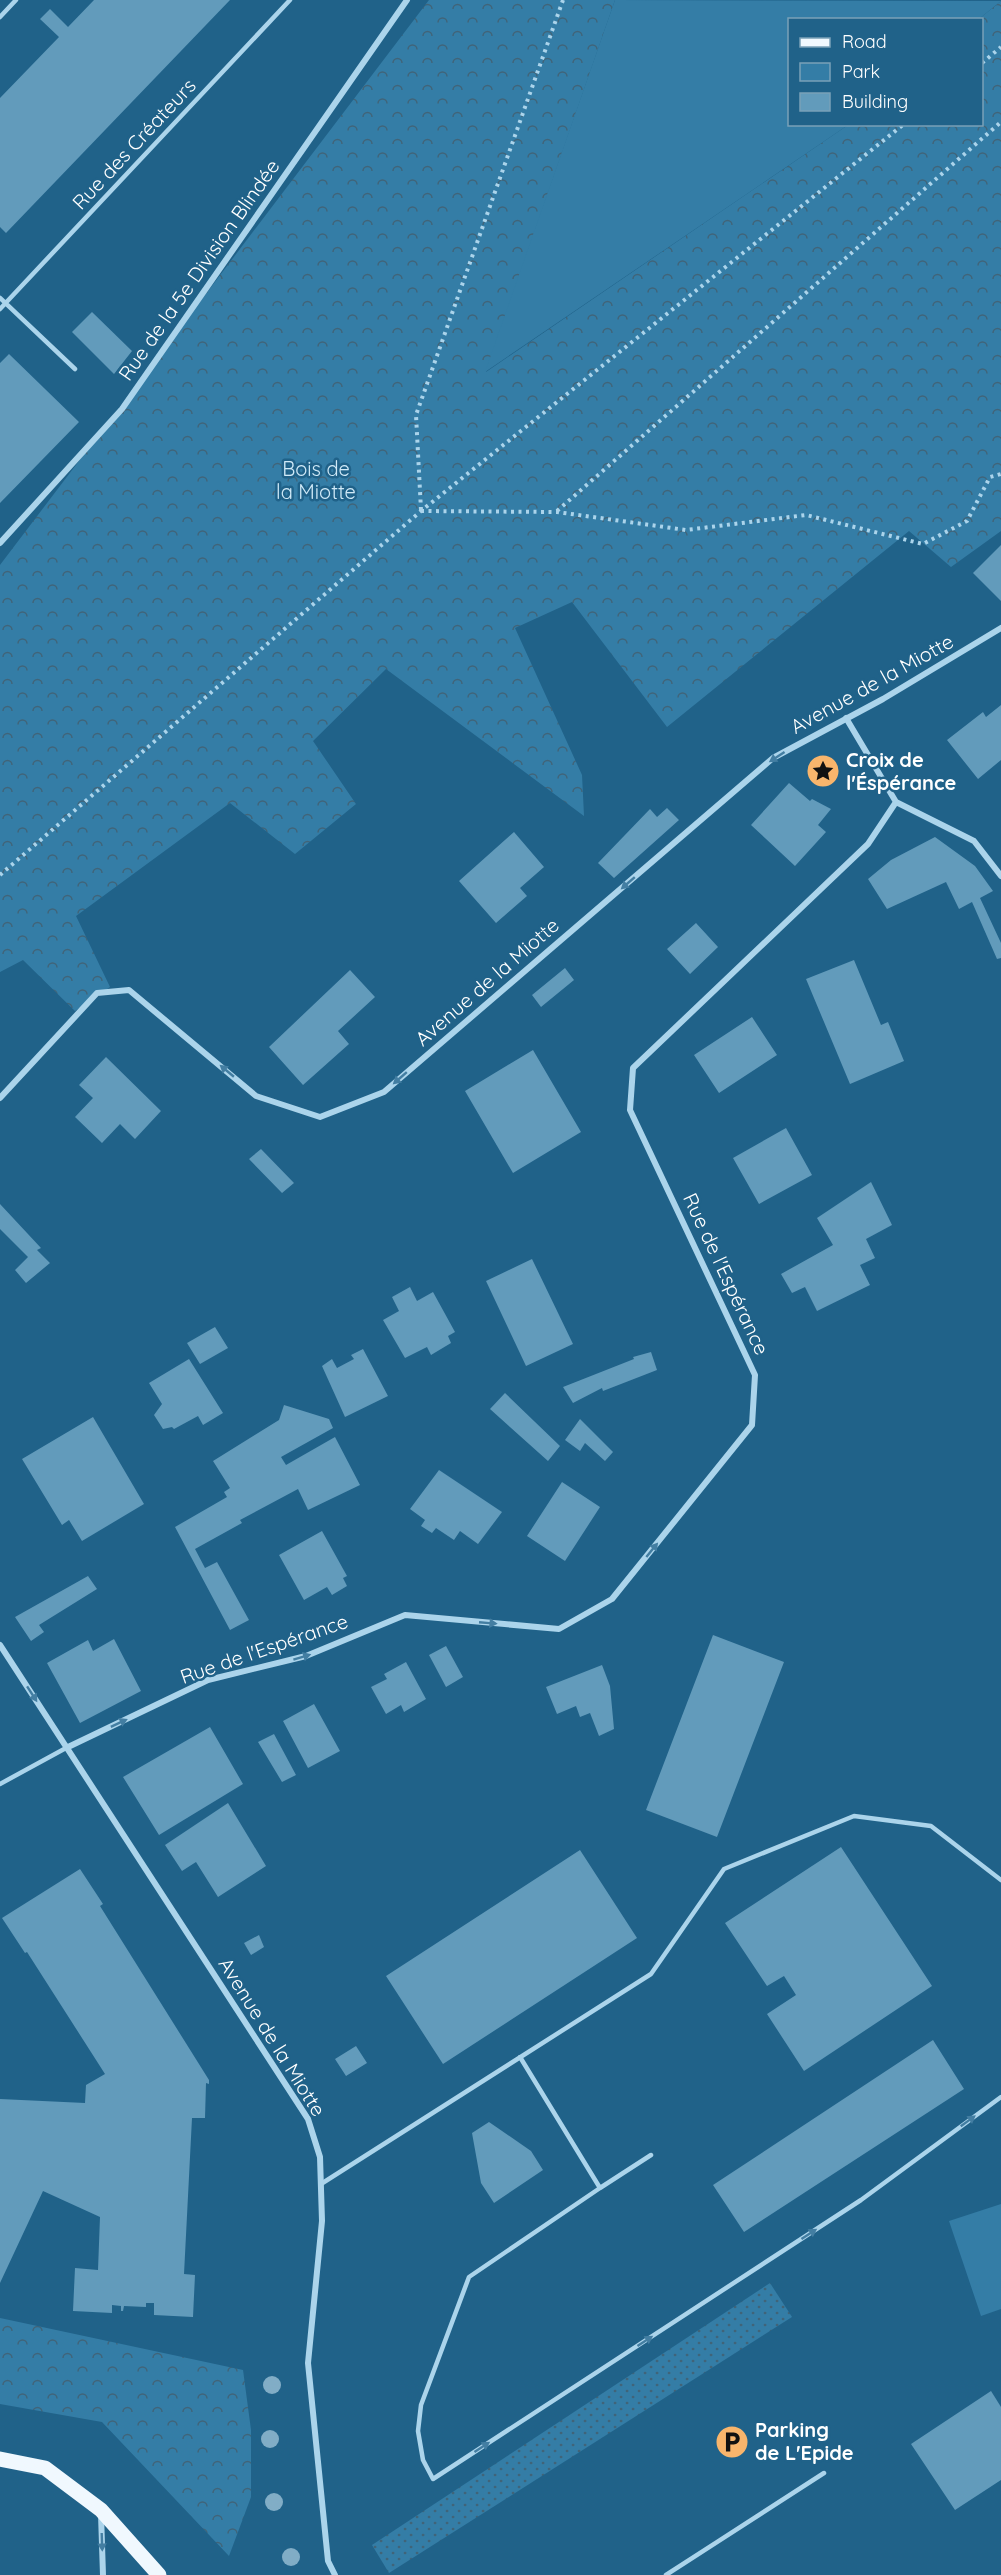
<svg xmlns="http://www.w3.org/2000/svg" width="1001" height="2575" font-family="Quicksand,sans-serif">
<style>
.grass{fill:url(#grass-dots)}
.forest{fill:url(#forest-crowns)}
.green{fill:#347da6}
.building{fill:#629bbb}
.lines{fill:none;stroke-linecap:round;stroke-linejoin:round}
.path{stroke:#abd4eb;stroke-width:4;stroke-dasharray:3 4.5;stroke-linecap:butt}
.lane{stroke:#abd4eb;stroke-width:4.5}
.street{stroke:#abd4eb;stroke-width:6}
.primary{stroke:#f0f8fe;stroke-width:15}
.tree{fill:#81adc6}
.oneway{fill:#437ea2}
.labels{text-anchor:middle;stroke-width:5;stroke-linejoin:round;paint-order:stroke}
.street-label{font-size:20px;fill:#fff;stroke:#206289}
.park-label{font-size:20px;fill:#d0eaf8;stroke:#206289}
.poi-label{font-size:20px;font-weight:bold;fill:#fff;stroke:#206289;text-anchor:start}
</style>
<defs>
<pattern id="grass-dots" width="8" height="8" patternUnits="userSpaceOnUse" patternTransform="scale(1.5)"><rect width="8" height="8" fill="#347da6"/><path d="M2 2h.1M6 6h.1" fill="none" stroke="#406479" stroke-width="1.8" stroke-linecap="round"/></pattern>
<pattern id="forest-crowns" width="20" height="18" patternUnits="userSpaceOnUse" patternTransform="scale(1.5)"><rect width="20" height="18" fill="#347da6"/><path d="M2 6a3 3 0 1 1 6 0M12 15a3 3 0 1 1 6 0" fill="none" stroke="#406479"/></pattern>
</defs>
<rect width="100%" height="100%" fill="#206289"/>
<!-- grass -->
<path class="grass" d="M770,2283L792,2317L389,2573L372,2545Z"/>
<!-- forest -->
<path class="forest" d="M429,0H615L486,372L848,125L982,124V20L979,19L1001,1V531L951,567L909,531L667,727L572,602L515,628L582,775L584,816L386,669L313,741L356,804L295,854L230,803L76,916L110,987L75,1011L23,960L0,972V565Z
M0,2318L243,2370L251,2430V2497L229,2556L102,2422L0,2404Z"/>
<!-- green -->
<path class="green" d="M615,0L1001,1L979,19L790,20V124L848,125L485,372Z
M1001,2204V2309L981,2316L949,2221Z"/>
<!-- building -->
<path class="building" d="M94,0H230L6,233L0,227V98L59,37L40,19L50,9L68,27Z
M92,312L132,351L114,374L72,332Z
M9,354L79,422L0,503V363Z
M1001,545V601L973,573Z
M1001,705V760L978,779L947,740L983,712L986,717Z
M789,783L810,801L812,799L831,809L818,825L826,832L795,866L751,825Z
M667,808L679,820L614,878L598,863L650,809L657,817Z
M514,832L544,867L520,888L527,896L496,923L459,881Z
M935,837L975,866L993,891L980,898L1001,943V958L997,959L972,902L959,909L946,882L887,909L868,879L891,860Z
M696,923L718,947L690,974L667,949Z
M854,960L881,1025L888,1022L904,1061L850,1084L806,979Z
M565,968L574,980L541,1007L532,995Z
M350,970L375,997L338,1031L349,1044L303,1085L269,1047Z
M752,1017L777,1055L719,1093L694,1055Z
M533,1050L581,1132L513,1173L465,1091Z
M106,1057L161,1111L135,1139L120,1124L102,1143L75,1117L93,1098L79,1085Z
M786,1128L812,1175L759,1204L733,1158Z
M261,1149L294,1183L282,1193L249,1159Z
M871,1182L892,1225L866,1239L875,1258L860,1265L870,1285L817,1311L805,1287L792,1293L781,1274L833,1245L817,1218Z
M0,1204L41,1248L37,1250L50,1263L26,1283L15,1270L28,1257L0,1229Z
M532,1259L573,1344L526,1366L486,1281Z
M410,1287L417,1301L433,1292L455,1332L448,1336L451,1343L431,1355L427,1347L405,1358L383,1320L399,1311L392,1297Z
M215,1327L228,1348L200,1364L187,1343Z
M363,1349L388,1396L345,1417L322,1366L332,1359L337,1368L354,1359L351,1355Z
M651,1352L657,1370L603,1391L602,1388L573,1403L563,1387L634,1359L633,1357Z
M189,1359L223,1413L203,1425L198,1416L174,1429L172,1427L163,1429L154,1415L162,1404L149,1383Z
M505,1393L560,1446L548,1461L490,1409Z
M284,1405L329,1419L333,1428L281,1457L286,1465L335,1437L360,1485L308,1510L298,1489L240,1520L242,1523L195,1549L205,1568L217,1562L249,1620L230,1630L175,1527L227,1497L224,1492L230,1488L213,1461L279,1420Z
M93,1417L144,1504L82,1541L69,1520L62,1525L22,1459Z
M580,1419L613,1452L605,1461L585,1443L580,1451L565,1440Z
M439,1470L502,1512L478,1544L460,1531L454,1540L436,1528L432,1533L421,1526L425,1520L410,1509Z
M562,1482L600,1507L565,1561L527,1536Z
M322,1531L347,1576L343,1578L347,1586L332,1595L327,1587L304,1600L279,1555Z
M88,1576L97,1589L39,1625L44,1632L31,1641L15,1617Z
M713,1635L784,1662L717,1837L646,1810Z
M114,1639L141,1691L80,1723L47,1663L88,1640L93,1651Z
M446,1646L463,1677L446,1687L429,1655Z
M406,1662L426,1699L404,1712L401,1705L386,1714L371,1687L387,1679L384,1674Z
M602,1665L610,1686L614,1729L599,1736L590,1713L580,1717L576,1706L557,1714L546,1687Z
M314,1704L340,1751L308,1768L283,1721Z
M210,1727L243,1784L159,1835L123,1777Z
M274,1734L296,1775L282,1782L258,1742Z
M228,1803L266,1866L218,1897L196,1862L182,1871L165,1845Z
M841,1847L932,1986L804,2071L767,2014L796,1995L784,1976L767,1986L725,1923Z
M580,1850L637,1938L443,2064L386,1976Z
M80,1869L103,1904L100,1906L209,2080V2084L206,2083L205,2118H192L184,2274L195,2275L193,2317L154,2315V2303H146V2307L124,2306L123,2311H121V2306L112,2305V2313L73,2311L75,2268L98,2270L100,2217L43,2191L0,2283V2099L85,2103L86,2085L105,2074L27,1952L25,1953L2,1918Z
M259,1935L264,1947L251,1955L244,1943Z
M933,2040L964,2089L744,2232L713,2185Z
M356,2046L367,2063L346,2076L335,2059Z
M489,2122L531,2151L543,2170L494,2203L481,2183L472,2133Z
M991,2391L1001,2407V2480L955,2510L911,2444Z"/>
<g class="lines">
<!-- path -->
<path class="path" d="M982,63L1001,47
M421,510L416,415L563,0
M421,511L557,512L686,530L806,515L923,544L967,521L990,477L1001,474
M557,511L1001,122
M0,875L421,511L904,124"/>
<!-- lane -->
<path class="lane" d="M0,17L16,0
M0,298L75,369
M0,309L290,0
M0,1784L66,1748
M520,2057L600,2188L651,2155
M321,2184L651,1974L724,1869L854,1816L931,1826L1001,1880
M600,2188L469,2277L421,2405L418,2431L423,2460L433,2479L861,2200L1001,2097
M666,2575L824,2473"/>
<!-- street -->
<path class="street" d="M0,543L122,409L407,0
M896,802L974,841L1001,876
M0,1098L97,993L129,990L256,1096L320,1117L384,1092L773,758L883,699L1001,628
M0,1645L308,2119L320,2157L322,2221L308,2363L328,2561L335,2575
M66,1748L208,1680L306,1656L405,1615L559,1629L612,1599L752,1425L755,1375L630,1110L633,1068L868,844L896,802L846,718
M101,2514L103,2575"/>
<!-- primary -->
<path class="primary" d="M0,2459L45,2468L101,2510L159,2575"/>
</g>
<!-- trees -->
<g class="tree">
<circle cx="272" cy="2385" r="9"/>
<circle cx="270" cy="2439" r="9"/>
<circle cx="274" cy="2502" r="9"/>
<circle cx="291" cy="2557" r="9"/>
</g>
<!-- one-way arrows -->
<defs><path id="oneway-solid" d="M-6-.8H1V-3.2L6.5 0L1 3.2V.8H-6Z" transform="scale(1.5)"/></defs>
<g class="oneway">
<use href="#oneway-solid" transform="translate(777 757) rotate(147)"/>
<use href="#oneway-solid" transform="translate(628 883) rotate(139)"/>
<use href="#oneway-solid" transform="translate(227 1071) rotate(-140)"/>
<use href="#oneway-solid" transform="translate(400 1078) rotate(139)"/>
<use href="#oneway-solid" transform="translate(652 1550) rotate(-51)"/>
<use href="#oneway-solid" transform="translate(488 1623) rotate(5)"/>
<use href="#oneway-solid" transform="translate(302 1657) rotate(-17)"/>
<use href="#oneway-solid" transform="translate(32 1694) rotate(57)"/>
<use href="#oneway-solid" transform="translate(119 1723) rotate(-25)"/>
<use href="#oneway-solid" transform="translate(968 2121) rotate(-36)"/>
<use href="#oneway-solid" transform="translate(809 2234) rotate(-33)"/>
<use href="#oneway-solid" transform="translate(645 2341) rotate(-33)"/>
<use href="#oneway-solid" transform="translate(482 2447) rotate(-33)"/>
<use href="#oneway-solid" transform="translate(102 2542) rotate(88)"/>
</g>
<!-- icons -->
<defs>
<g id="sight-disc" transform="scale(1.725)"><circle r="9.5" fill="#f8b56c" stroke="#206289"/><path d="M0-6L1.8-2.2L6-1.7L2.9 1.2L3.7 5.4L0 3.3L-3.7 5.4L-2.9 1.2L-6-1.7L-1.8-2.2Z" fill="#111"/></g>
<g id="parking-disc" transform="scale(1.725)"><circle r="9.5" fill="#f8b56c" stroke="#206289"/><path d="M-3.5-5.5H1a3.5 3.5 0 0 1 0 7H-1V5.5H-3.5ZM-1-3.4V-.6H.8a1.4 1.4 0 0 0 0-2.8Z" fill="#111"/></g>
</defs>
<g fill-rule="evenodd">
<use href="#sight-disc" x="823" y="771"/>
<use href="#parking-disc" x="732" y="2442"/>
</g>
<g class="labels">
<!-- street labels -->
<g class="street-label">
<text transform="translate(134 144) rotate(-47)" y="7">Rue des Créateurs</text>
<text transform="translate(199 270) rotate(-55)" y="7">Rue de la 5e Division Blindée</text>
<text transform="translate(872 684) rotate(-29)" y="7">Avenue de la Miotte</text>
<text transform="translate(487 982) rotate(-41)" y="7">Avenue de la Miotte</text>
<text transform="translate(726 1274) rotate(65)" y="7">Rue de l'Espérance</text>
<text transform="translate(264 1649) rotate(-19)" y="7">Rue de l'Espérance</text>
<text transform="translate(272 2037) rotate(58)" y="7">Avenue de la Miotte</text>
</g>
<!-- park labels -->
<g class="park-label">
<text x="316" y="476">Bois de<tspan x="316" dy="23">la Miotte</tspan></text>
</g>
<!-- poi labels -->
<g class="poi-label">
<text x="846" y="767">Croix de<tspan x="846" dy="23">l'Éspérance</tspan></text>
<text x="755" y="2437">Parking<tspan x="755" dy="23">de L'Epide</tspan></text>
</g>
</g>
<!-- legend -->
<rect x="788" y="18" width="195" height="108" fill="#206289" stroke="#79a1b8" stroke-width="1.5"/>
<rect x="800" y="38" width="30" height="9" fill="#f0f8fe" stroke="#79a1b8" stroke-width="1.5"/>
<text x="842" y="48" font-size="18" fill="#ffffff">Road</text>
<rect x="800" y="63" width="30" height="18" fill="#347da6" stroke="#79a1b8" stroke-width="1.5"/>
<text x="842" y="78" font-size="18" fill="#ffffff">Park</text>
<rect x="800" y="93" width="30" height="18" fill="#629bbb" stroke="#79a1b8" stroke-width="1.5"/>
<text x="842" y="108" font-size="18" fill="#ffffff">Building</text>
</svg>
